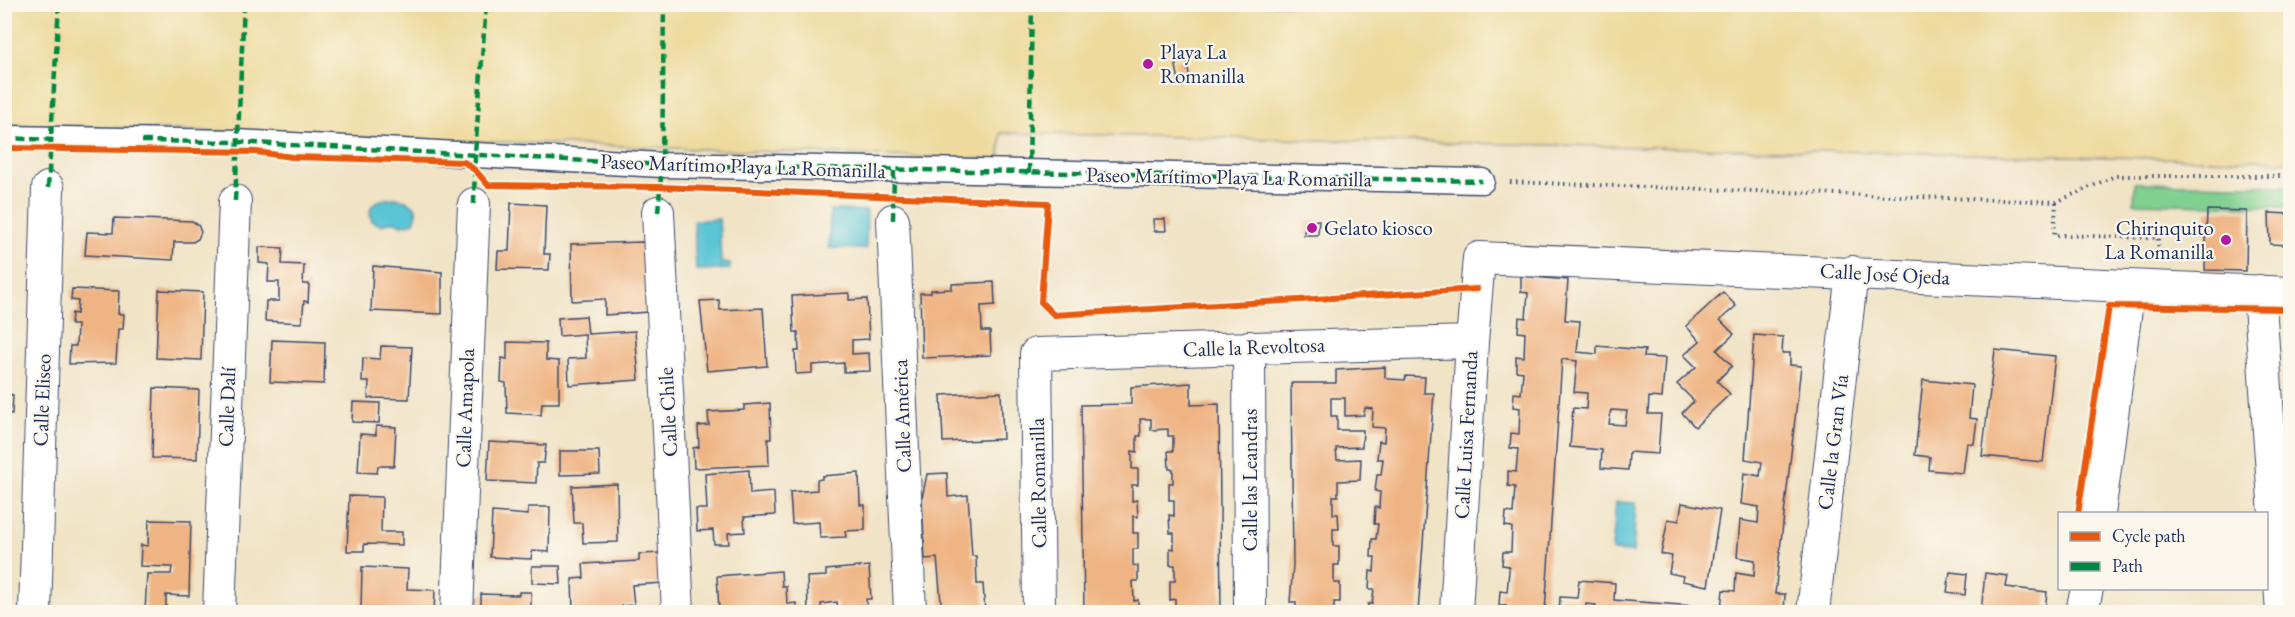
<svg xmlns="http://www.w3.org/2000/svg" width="2295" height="617" font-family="'EB Garamond',serif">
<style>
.green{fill:#81d090;stroke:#4e8077;stroke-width:1.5}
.sand{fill:#eeda9e;stroke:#84847e;stroke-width:1.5}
.water{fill:#5ac5d5;stroke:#3a7a9a;stroke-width:1.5}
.building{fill:#efb483;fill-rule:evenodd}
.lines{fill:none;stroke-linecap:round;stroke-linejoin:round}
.pedestrian-casing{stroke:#3b4a6e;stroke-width:27}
.minor-casing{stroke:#3b4a6e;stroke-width:34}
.path{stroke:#3b4a6e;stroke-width:4;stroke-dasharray:1.5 4.5;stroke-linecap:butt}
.pedestrian{stroke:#fff;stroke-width:24}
.minor{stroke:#fff;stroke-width:32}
.quiet{stroke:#00873e;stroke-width:4.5;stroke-dasharray:9 4.5;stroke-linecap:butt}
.cycleway-casing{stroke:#fbf7ec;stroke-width:10}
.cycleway{stroke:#e8590c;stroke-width:6}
.poi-dot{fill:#b5179e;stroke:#fbf7ec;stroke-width:2}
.labels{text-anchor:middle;stroke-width:4.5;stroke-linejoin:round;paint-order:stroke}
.poi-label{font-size:21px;fill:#1b2f5e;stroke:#fbf7ec;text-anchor:start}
.street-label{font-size:21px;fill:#1b2f5e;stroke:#fbf7ec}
</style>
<rect width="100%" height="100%" fill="#fbf7ec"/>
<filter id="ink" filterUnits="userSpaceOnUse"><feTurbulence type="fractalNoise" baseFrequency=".0167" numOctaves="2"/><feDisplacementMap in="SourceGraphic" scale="12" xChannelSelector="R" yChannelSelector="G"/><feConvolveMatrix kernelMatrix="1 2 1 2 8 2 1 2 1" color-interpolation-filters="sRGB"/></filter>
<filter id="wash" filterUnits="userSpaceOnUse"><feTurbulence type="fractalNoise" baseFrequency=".008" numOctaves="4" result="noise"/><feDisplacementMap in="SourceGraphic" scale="24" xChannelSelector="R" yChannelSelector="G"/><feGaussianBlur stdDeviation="1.35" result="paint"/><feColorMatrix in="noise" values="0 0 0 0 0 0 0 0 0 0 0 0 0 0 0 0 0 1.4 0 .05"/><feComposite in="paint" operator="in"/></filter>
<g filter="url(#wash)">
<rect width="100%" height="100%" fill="#f0e3c6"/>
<!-- green -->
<path class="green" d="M2135,183L2290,186V207L2134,203Z"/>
<!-- sand -->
<path class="sand" d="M5,5H2290V161L1001,133L1000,160L5,124Z"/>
<!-- water -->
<path class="water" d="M395,198C410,201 422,206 414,222L402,225L393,221L381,225L372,221C365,202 380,199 395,198Z
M830,210L867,211L866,249L829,248Z
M719,219L721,263H730V269L696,270L694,221Z
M1616,502L1636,503L1633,552L1612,551Z"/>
<g id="blocks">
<!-- building -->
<path class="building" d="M1186,59L1190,79L1179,81L1175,61Z
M511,203L546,205L544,254H550L549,270L497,269L498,251H509Z
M2207,210L2247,211L2246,271L2205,270Z
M2269,213L2290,214V245L2270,244Z
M114,218L192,221L198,225L201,232L198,239L193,242H174L173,260L85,255L87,232L113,233Z
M1153,219H1165L1166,231H1154Z
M1319,220L1318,235H1304L1305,222Z
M644,242L649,312L605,315V299L572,301L571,244Z
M259,247L283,248L282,264L304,265L303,284H309L308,302L304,301L302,323L265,321L266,301H279V282H268L269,264L259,263Z
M373,266L442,272V314L371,311Z
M1521,276L1568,280L1565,320L1580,321L1577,352L1597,354V346L1645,350L1644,357L1665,358L1662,398L1649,397L1648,414H1661L1658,454L1629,452L1628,470L1601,468L1602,450L1570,447L1573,408L1586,409L1587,393L1574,392L1577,361L1562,359L1545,612H1506V606H1499L1500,591L1507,592L1509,571V566L1502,565L1503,552H1511L1512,527L1505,526L1506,512L1513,513L1515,487L1508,486V471L1516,472L1518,449L1510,448L1511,433L1519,434L1520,408L1513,407L1514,393L1521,394L1523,372L1516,371V356L1524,357L1525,333L1518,332L1519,317L1526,318L1528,293L1521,292ZM1611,410L1627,411L1625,425L1609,424Z
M994,282L995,305L981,306L982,331H990L991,355L922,358L920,293H931V290L952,289V284Z
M72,289L119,291L118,314H124L123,329H118L116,363L69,364L70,346H76L77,325H71L72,313L77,314L78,301L71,300Z
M159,290L203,292L201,360L156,358Z
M1723,292L1736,306L1720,320L1734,334L1717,350L1732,366L1717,381L1730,394L1695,427L1682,413L1694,401L1677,384L1696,367L1684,355L1700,341L1686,326Z
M849,293V300L867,299L869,339L852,340V354L869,353L870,371L844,372V363L812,365V373L796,374L795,351H799L798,332H794L792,296Z
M719,300L720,310L763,308L767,366L707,371L700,301Z
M586,316L588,334L635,331L639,380L569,385L568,359L586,358L585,334L559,336L558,318Z
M1754,335L1783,337L1782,353H1790V365L1801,366L1775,594H1785L1784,612H1595L1596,605L1586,604L1585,612H1559L1560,597L1577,598L1579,580L1615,583L1614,600L1721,608L1723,590L1735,591L1736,573L1754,576L1755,560L1737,557L1740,520L1758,523L1759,507L1741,504L1744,473L1760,476L1762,462L1745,459Z
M272,340L325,342L324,384L270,382Z
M507,342L546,343V360L559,361V403H542L541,415L507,413L506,383L501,382L502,358L507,359Z
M381,346L412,347L409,399L368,398L369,382H362L363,358L380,359Z
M1995,350L2055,356L2043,462L1982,456Z
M1385,367V377L1389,379L1405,380L1406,376L1425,377L1424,393H1434L1418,612H1367L1368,604H1372L1374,589H1369L1370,571L1374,572L1375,557H1371L1372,539H1376L1378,524H1374L1375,507L1379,508L1380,492L1375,491L1377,475H1381L1383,459H1377L1379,441L1384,442L1385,428L1372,427L1373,409L1365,408L1364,415L1345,416V398H1331V416H1337V430H1363L1362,447L1336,448L1337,460L1361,459L1360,480L1338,481V496H1333V514H1338L1339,529H1333V546H1339V565H1334V583H1340V602H1334V612H1296V602H1290L1293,565L1291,383H1336V370Z
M1923,380L1972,385L1969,418L1977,419L1974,444L1967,443L1963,473L1929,470L1930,457L1915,455Z
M1191,383V405L1219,404L1221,612H1175V599L1170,600V581H1175V565H1170V548L1174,549V533H1170L1169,515L1174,516V500H1169V483H1173V469H1169L1168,451H1173V436H1168V429L1151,430V419H1140L1141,436H1137V452L1132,451V469H1138V485H1132V501L1137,500L1138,517L1133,516V533H1138V549H1133V565L1138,566V581H1133L1134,601L1138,600V612H1084L1081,405L1131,404V387Z
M154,388L199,390L197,459L152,458Z
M1001,392L1003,439L943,442L941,395Z
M4,394L13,395L12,414L4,413Z
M353,402L380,403L379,423L352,422Z
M770,403L771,439H768L769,465L694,468L693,448L699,447L698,426L709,425L708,412L744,410V405Z
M376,426L396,427L394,466H378L377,473L358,472L360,434L376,435Z
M489,442L546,445L544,463H537L536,483L487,481Z
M560,451H599L600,474L560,475Z
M749,470L750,494L774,492L775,515L744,517L745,532L728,533L729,544H714L713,530L697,531L696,509H707L705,474Z
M859,473L860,505H865V530L845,531L846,537L820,538L819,522L792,524L790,492L817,490V480L822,479V476Z
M947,473L948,497L968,495L972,556H976L977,584H983L985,612H942L937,558L925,559L922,498L927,474Z
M617,484L618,542L583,543L582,523H574L572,486Z
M349,496L382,497L381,532H402V545L364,544V551H347Z
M1682,503L1720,510L1708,586L1682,581L1683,576L1669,573L1672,556L1661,554L1668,519L1679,521Z
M528,507H550L549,552L532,551L531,559L490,557L492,512L528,515Z
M149,520L191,521L189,596L166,595V612H145L147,574H171L172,567L140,566L141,545L148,546Z
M663,553L664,583L632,585L634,605L622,606L623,612H573L572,579L584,578L583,564L639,561V554Z
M532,566H560L561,584L532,583Z
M869,566L871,599H866L867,612H838L837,602L821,604V611L808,612L807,577L826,576V570Z
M362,567L408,569L407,589L435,590L434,612H351L352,609H361Z
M781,571L782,586H786L787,604L796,603L797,612H757V607L719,610L717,576Z
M1950,572L1967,574L1965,595L1947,592Z
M1985,573L2008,576L2006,587L2047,592L2045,612H1981Z
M519,592H531V612H481V594L519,595Z"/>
</g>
</g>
<g filter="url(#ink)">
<use href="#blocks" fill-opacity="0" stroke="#3b4a6e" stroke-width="1.5"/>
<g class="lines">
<!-- pedestrian casing -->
<g class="pedestrian-casing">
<path id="pedestrian" d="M4,138L237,142L662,165L1482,181"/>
</g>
<!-- minor casing -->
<g class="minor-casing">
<path id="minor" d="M658,212L678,612
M893,220L910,612
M2259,291L2282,612
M1249,347L1250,612
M2099,514L2129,286
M35,612L48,188
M219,612L235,201
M457,612L474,204
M1039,612L1036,354L1472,342
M1456,612L1472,342L1479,258L2290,293
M1813,612L1852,272
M2082,612L2087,588"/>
</g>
<!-- path -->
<path class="path" d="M1510,182L2056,202L2115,176H2290
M2056,202L2054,235L2158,238L2159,256"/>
<!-- pedestrian -->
<use href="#pedestrian" class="pedestrian"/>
<!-- minor -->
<use href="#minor" class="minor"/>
<!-- quiet -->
<path class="quiet" d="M4,138L55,140
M142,141L237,142L662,165L1482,181
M1029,173L1032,4
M48,188L59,4
M235,201L244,4
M474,204L475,154L486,4
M658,212L662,165L664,4
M893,220L894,171"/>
<!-- cycleway casing -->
<g class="cycleway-casing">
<path id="cycleway" d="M4,148L256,152L292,157L464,162L476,171L488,185L659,187L1048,203L1041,302L1054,315L1477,289
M2078,514L2109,306L2290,309"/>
</g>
<!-- cycleway -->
<use href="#cycleway" class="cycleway"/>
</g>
</g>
<!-- markers -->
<g class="poi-dot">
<circle cx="1148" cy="64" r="6"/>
<circle cx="1312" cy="228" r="6"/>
<circle cx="2226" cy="240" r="6"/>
</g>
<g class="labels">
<!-- poi labels -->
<g class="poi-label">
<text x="1160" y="59">Playa La<tspan x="1160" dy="24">Romanilla</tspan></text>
<text x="1324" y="235">Gelato kiosco</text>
<text x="2214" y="235" text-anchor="end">Chirinquito<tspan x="2214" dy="24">La Romanilla</tspan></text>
</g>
<!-- street labels -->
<g class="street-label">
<text transform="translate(743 166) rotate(2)" y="7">Paseo Marítimo Playa La Romanilla</text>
<text transform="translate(1229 177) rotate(1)" y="7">Paseo Marítimo Playa La Romanilla</text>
<text transform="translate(1885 274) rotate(3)" y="7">Calle José Ojeda</text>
<text transform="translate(1254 347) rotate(-2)" y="7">Calle la Revoltosa</text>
<text transform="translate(42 400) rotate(-88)" y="7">Calle Eliseo</text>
<text transform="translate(227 407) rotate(-88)" y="7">Calle Dalí</text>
<text transform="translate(465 408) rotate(-88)" y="7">Calle Amapola</text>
<text transform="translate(668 412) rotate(-93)" y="7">Calle Chile</text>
<text transform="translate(902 416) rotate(-92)" y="7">Calle América</text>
<text transform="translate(1466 435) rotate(-87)" y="7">Calle Luisa Fernanda</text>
<text transform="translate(1833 442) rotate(-83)" y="7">Calle la Gran Vía</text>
<text transform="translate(1250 480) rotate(-90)" y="7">Calle las Leandras</text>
<text transform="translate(1038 483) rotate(-91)" y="7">Calle Romanilla</text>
</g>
</g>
<!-- margin -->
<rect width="2295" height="617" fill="none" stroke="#fbf7ec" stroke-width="24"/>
<!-- legend -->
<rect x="2058" y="512" width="210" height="78" fill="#fbf7ec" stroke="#a1a7b3" stroke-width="1.5"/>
<rect x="2070" y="532" width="30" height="9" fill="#e8590c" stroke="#a1a7b3" stroke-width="1.5"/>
<text x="2112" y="542" font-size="18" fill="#1b2f5e">Cycle path</text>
<rect x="2070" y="562" width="30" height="9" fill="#00873e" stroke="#a1a7b3" stroke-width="1.5"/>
<text x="2112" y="572" font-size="18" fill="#1b2f5e">Path</text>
</svg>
